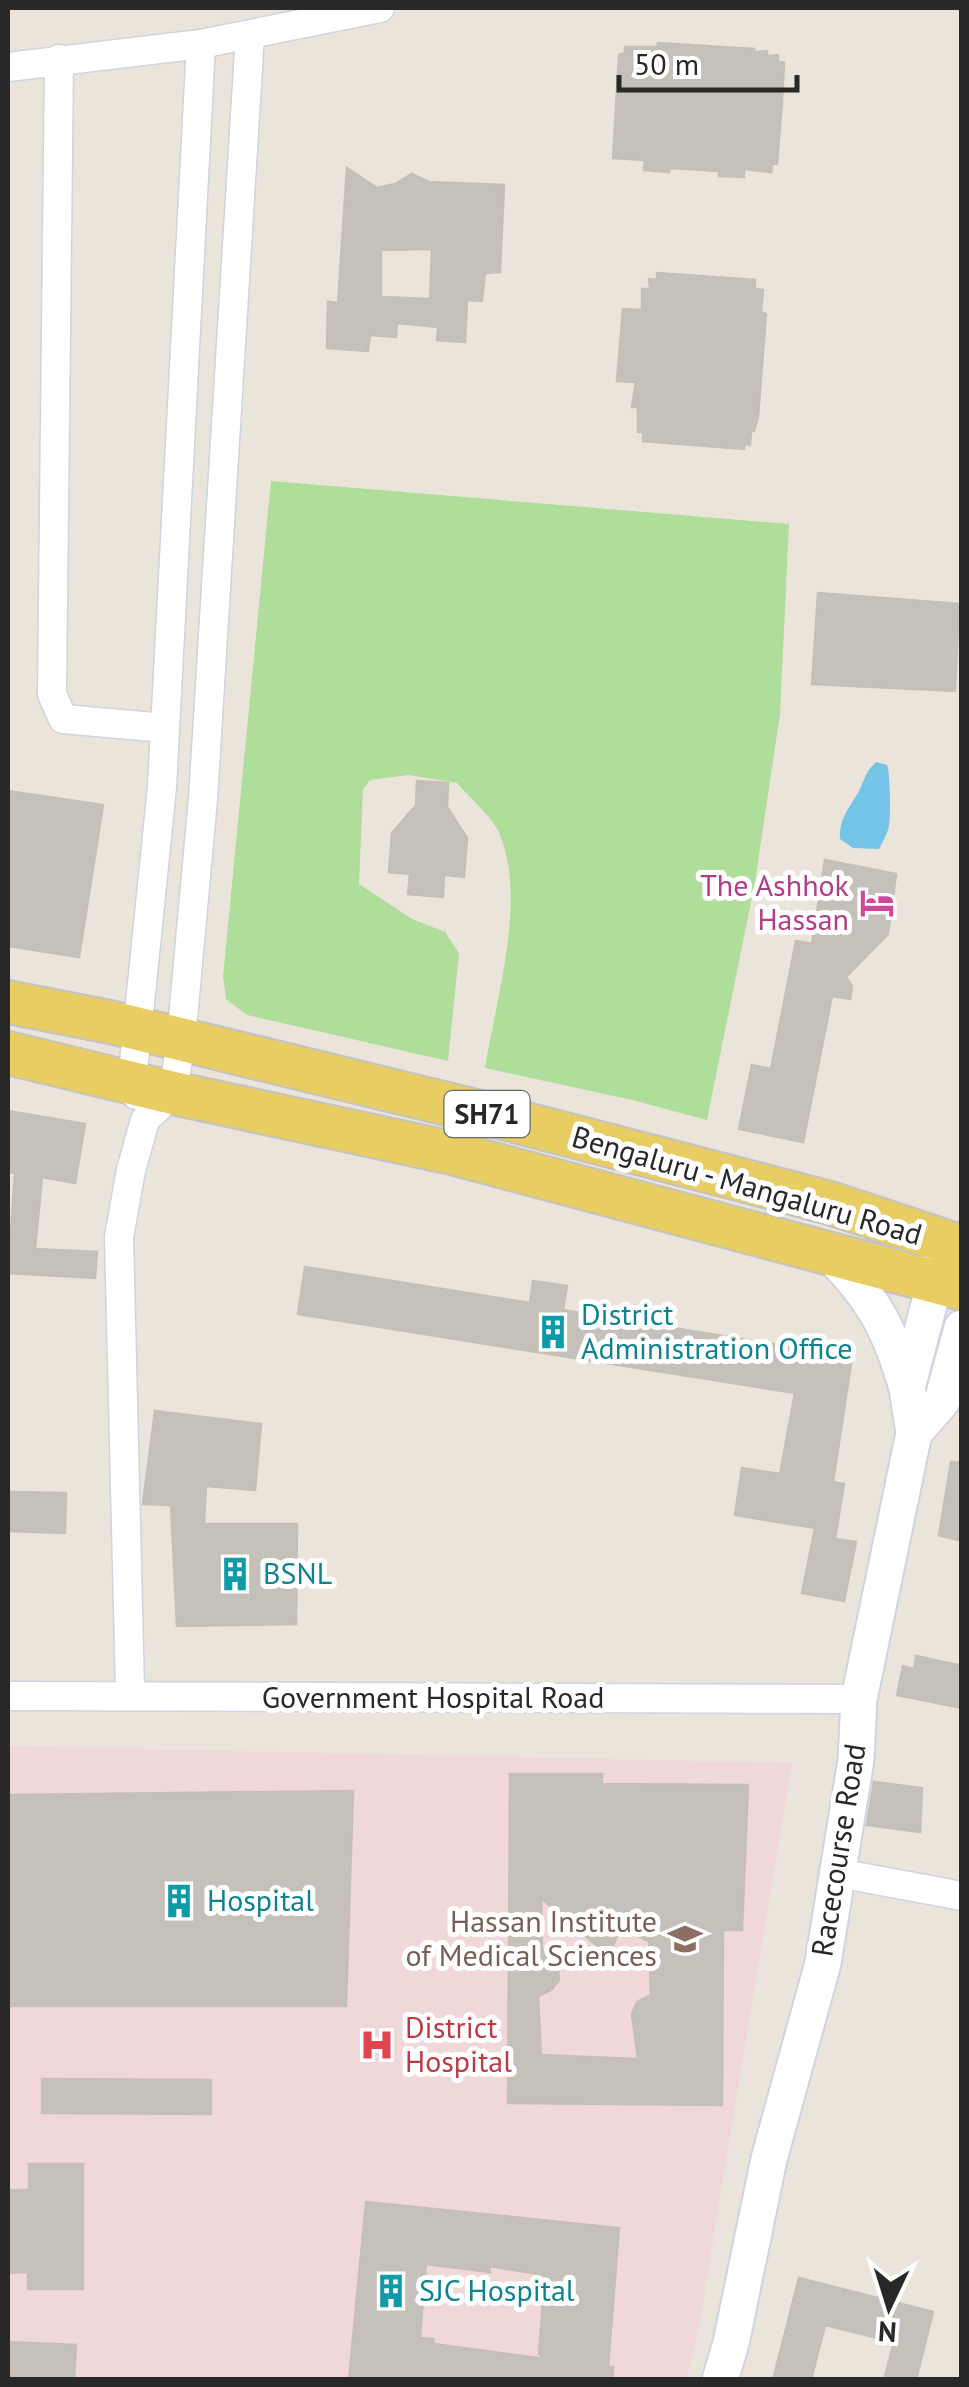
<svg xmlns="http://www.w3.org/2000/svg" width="969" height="2387" font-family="'PT Sans',sans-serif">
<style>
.medical{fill:#f1d8d8}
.green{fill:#afde9a}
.water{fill:#73c4e7}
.building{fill:#c5c1ba;stroke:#c5c0b5;stroke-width:2.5;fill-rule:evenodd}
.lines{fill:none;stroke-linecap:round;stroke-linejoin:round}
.minor-casing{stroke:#d0d3e1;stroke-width:31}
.tertiary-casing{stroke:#d0d3e1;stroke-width:39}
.primary-casing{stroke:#c3c3c3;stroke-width:46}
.minor{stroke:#fff;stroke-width:28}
.tertiary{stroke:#fff;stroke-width:35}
.primary{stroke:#e8cd62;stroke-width:42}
.labels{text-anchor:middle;stroke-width:10;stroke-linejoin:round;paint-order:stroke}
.shield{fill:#fff;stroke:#686868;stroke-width:2.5}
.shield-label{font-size:28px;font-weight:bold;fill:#282828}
.hotel-label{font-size:30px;fill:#b23c85;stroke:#fff;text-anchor:end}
.street-label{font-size:30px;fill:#282828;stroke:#fff}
.culture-label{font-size:30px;fill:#0d838f;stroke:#fff;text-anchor:start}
.education-label{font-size:30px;fill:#785e54;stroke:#fff;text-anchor:end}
.health-label{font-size:30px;fill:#be3a42;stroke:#fff;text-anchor:start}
</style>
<rect width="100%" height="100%" fill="#eae4db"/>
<!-- medical -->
<path class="medical" d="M8,1746L792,1763L699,2327L687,2379L8,2380Z"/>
<!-- green -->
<path class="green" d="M271,481L789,524L780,714L755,882L707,1120L632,1100L485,1068C496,1000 526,903 501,837C494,818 470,798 457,783L409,775L370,780L363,789L359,884L412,919L445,932L459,953L448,1061L247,1015L226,999L223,977Z"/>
<!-- water -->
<path class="water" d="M876,762L887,765C890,771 891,817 889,825C888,833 883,841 879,849L853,848L840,839C839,818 849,809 859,791C865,779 865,772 876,762Z"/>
<!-- building -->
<path class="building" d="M658,43L754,49V52L767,51V56L778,55V61L784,63L782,102L777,164H772L771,172L744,169V177L719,176V171L670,168L669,172L644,170L645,160L613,158L619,55L625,53V47H657Z
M347,168L377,188L395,184L412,174L429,182L504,185L500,272L485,273L482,301L467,300L465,342L437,340L438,327L397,323L396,337L370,335L368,351L327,348L328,302L338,303ZM432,249L430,299L381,297V250Z
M657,273L755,280V289L763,290L761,312L766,314L758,417L754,431H751L750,445L744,444V449L643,441V432H638V407H632L636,382L617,381L623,309L642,310V289H650L649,279L657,280Z
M818,593L959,604L955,691L812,684Z
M417,781L448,783L447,807L467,838L464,877L444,875L443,897L408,894L410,874L389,872L392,833L416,805Z
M8,791L103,805L79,957L8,946Z
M825,860L896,874L888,934L846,977L852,986L850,999L832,996L803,1142L739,1129L752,1065L771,1069L796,941L812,944Z
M8,1111L85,1124L75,1183L42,1177L35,1249L97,1252L95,1278L8,1273L15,1173L8,1172Z
M305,1267L530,1303L533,1281L567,1286L563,1310L852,1357L833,1482L844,1484L835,1539L856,1542L844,1601L802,1593L815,1528L735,1515L742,1468L780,1474L795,1393L298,1314Z
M155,1411L261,1424L255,1490L206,1486L204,1524H297L296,1624L177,1626L171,1505L143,1504Z
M951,1462L962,1463V1541L939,1535Z
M8,1492L66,1493L65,1533L8,1531Z
M916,1656L962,1666V1708L897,1695L903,1666L914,1669Z
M510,1774H602V1784L748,1785L742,1930H723L722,2105L508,2103ZM541,1898L609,1956L620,1928L649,1941L651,1995L637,2002L632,2014L638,2059L541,2055L538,1996L551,1990L559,1980L558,1966L552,1956L542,1950Z
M874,1782L922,1788L920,1832L867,1825Z
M353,1791L346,2006H8V1795Z
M42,2079L211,2080V2114L42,2113Z
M29,2164H83V2289H28V2272L8,2273V2190H29Z
M366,2202L619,2228L608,2367H613L612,2380H349ZM426,2264L490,2272L489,2266L545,2275L539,2354L546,2359L434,2344L433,2339L420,2338Z
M799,2278L933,2312L916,2380H884L894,2342L825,2325L811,2380H773Z
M8,2342L76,2345L74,2380H8Z"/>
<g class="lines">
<!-- minor casing -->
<g class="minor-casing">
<path id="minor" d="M59,59L52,694L63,719L165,728
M8,67L201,44L380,8
M136,1095L132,1082L162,787L201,44
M130,1690L119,1237L131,1170L145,1120L173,1093L181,1040L203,799L250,35
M8,1696L859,1699
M838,1873L962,1896"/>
</g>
<!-- tertiary casing -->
<g class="tertiary-casing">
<path id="tertiary" d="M827,1251C873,1298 889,1326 907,1388
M914,1433L907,1388L941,1259
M720,2380L731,2343L769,2159L823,1963L856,1760L859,1699L914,1433L942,1401L962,1328"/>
</g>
<!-- primary casing -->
<g class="primary-casing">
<path id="primary" d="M8,1002L110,1022L484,1113L830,1203L962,1247
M8,1053L173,1093L452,1153L962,1289"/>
</g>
<!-- minor -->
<use href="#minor" class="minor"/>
<!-- tertiary -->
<use href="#tertiary" class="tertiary"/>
<!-- primary -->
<use href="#primary" class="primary"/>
</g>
<!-- icons -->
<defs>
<g id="hotel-bare" transform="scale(2.7)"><path d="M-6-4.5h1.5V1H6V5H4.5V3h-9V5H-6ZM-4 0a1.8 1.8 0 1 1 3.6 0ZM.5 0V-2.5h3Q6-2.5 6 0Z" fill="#d1479c" stroke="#fff" stroke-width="2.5" paint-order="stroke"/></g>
<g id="building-bare" transform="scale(2.7)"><path d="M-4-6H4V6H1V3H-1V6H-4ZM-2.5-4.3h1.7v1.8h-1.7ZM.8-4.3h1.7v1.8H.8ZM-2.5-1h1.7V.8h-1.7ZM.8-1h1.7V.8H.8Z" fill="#0f9aa8" stroke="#fff" stroke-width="2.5" paint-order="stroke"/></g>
<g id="university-bare" transform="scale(2.7)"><path d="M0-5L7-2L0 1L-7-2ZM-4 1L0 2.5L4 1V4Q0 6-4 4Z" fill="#8d6e63" stroke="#fff" stroke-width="2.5" paint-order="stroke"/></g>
<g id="hospital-bare" transform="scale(2.7)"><path d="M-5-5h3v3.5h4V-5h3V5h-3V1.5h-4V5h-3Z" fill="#e0444e" stroke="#fff" stroke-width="2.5" paint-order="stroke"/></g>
</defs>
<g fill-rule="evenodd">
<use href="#hotel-bare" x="877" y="903"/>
<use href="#building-bare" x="553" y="1332"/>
<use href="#building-bare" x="235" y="1574"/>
<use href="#building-bare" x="179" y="1901"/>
<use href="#university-bare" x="685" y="1939"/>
<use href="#hospital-bare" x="377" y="2045"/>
<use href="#building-bare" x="391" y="2291"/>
</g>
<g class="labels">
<!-- shield labels -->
<rect class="shield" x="444.5" y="1091" width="85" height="46" rx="8"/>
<g class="shield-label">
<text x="487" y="1124">SH71</text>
</g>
<!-- hotel labels -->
<g class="hotel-label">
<text x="849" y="896">The Ashhok<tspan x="849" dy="34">Hassan</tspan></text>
</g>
<!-- street labels -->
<g class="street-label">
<text transform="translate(747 1186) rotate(16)" y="10">Bengaluru - Mangaluru Road</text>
<text x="433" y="1708">Government Hospital Road</text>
<text transform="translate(839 1850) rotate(-81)" y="10">Racecourse Road</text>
</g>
<!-- culture labels -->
<g class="culture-label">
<text x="581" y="1325">District<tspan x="581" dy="34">Administration Office</tspan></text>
<text x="263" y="1584">BSNL</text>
<text x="207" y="1911">Hospital</text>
<text x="419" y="2301">SJC Hospital</text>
</g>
<!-- education labels -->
<g class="education-label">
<text x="657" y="1932">Hassan Institute<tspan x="657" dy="34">of Medical Sciences</tspan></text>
</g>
<!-- health labels -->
<g class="health-label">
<text x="405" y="2038">District<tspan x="405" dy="34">Hospital</tspan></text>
</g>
</g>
<!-- border -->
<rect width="969" height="2387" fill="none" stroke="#282828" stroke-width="20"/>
<!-- north arrow -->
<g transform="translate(889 2307) rotate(184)" stroke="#ffffff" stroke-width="8" paint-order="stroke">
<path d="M0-8L18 38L0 25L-18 38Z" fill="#282828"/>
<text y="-15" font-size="28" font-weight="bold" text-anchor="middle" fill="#282828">N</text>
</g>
<!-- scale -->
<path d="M619 75v15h178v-15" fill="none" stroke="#282828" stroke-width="5"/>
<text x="634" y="75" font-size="30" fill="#282828" stroke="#ffffff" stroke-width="8" paint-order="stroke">50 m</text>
</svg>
